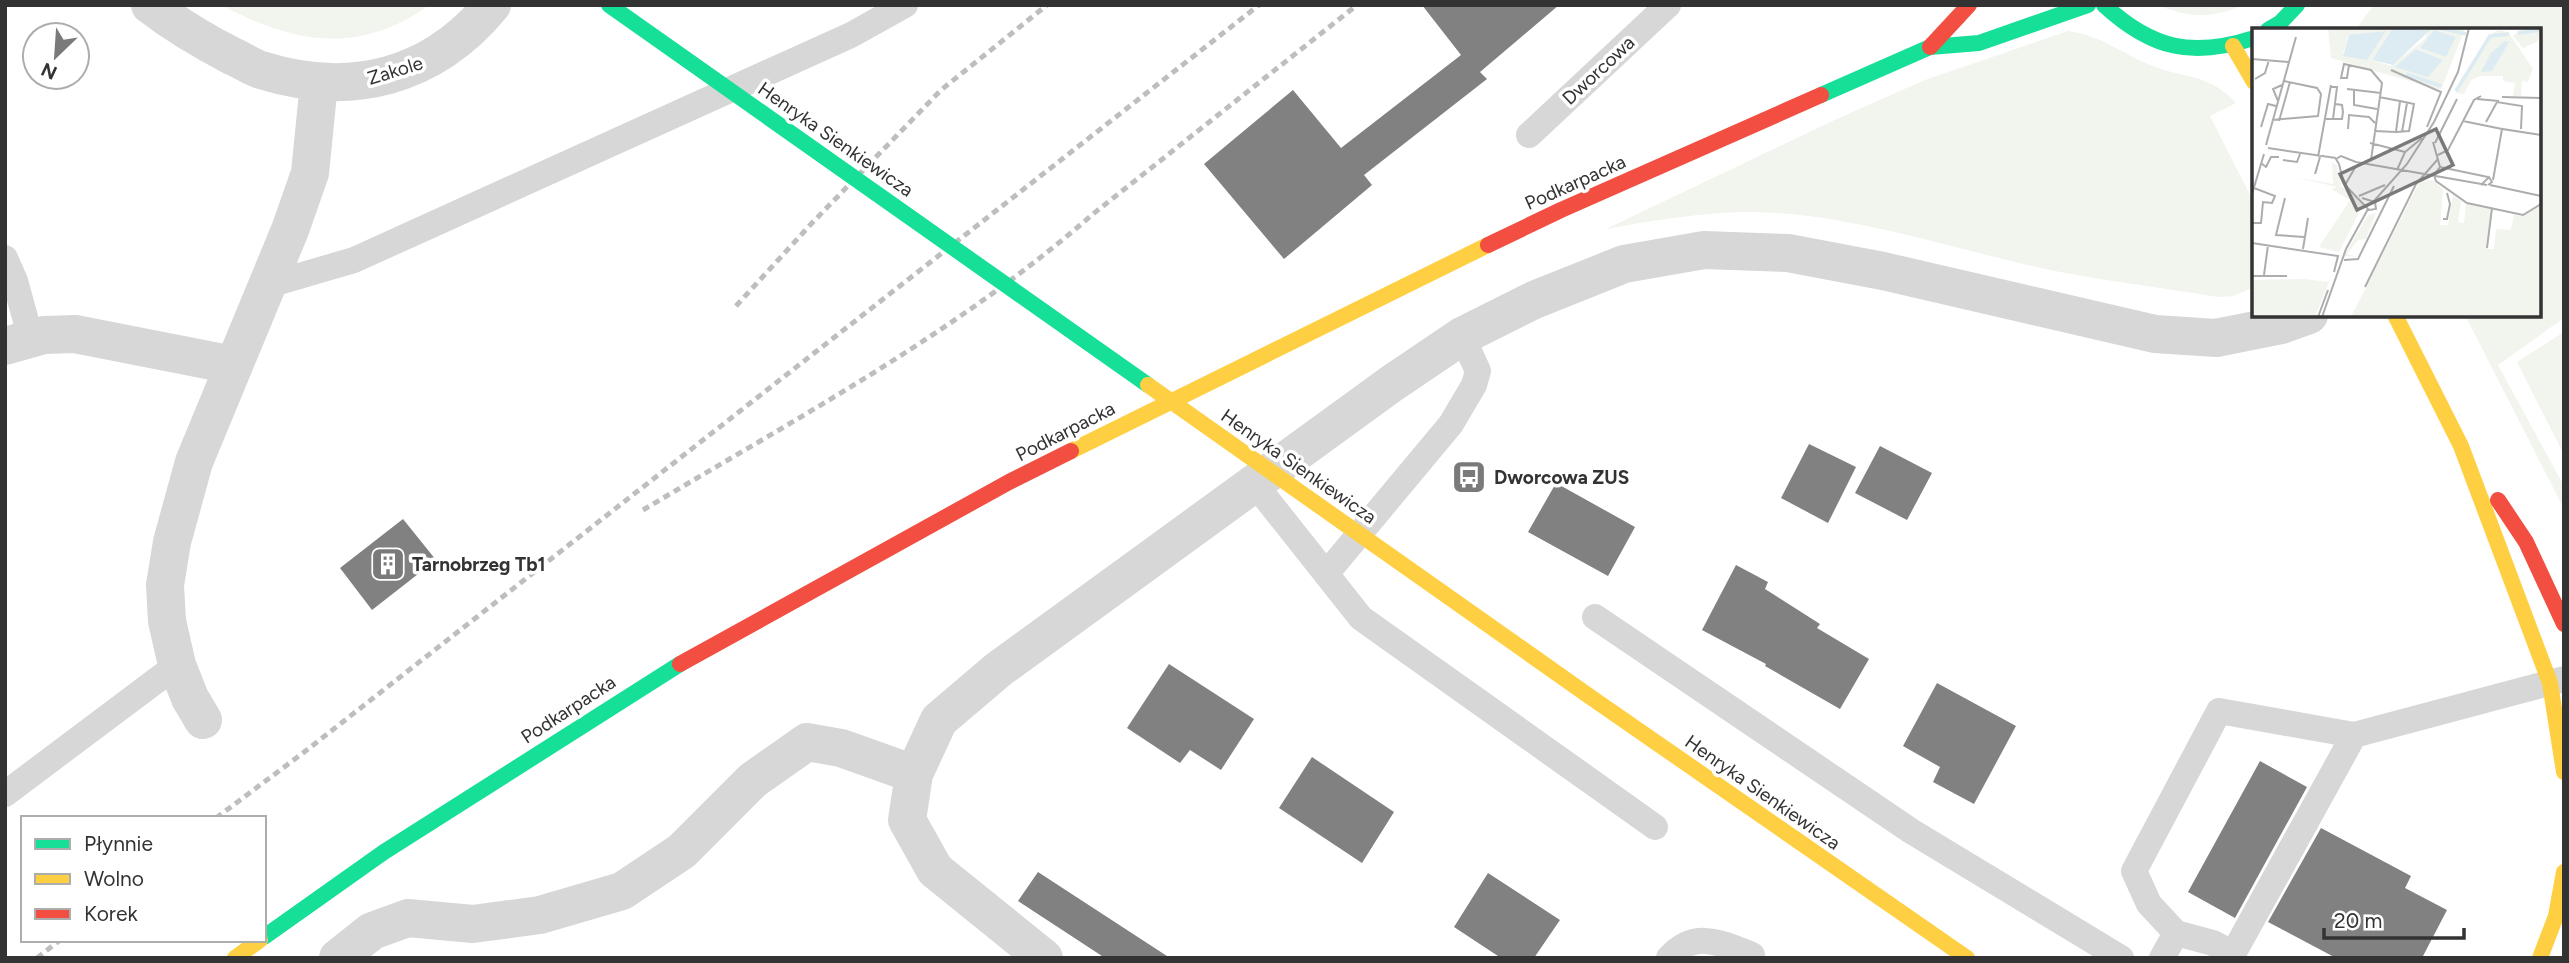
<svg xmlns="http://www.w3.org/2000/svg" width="2569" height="963" font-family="Figtree,sans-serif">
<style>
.green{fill:#f1f5ed}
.building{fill:#818181}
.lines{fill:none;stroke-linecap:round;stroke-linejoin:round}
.lane{stroke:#d7d7d7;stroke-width:26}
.street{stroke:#d7d7d7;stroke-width:38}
.fast{stroke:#16e098;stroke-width:16}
.slow{stroke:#ffcf43;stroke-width:16}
.jam{stroke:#f24e42;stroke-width:16}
.rail{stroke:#bebebe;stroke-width:5;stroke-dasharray:7 5;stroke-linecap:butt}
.fast-bridge{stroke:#16e098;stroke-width:16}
.slow-bridge{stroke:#ffcf43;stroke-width:16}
.labels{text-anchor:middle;stroke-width:7;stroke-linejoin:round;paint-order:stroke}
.street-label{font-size:19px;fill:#333;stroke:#fff}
.poi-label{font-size:19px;font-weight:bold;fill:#333;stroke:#fff;text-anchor:start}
.inset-river{fill:none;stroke:#ddebf3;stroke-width:3.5}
.inset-road{fill:none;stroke:#adadad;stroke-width:2}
.view{fill:#7a7a7a;fill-opacity:0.15;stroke:#7a7a7a;stroke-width:3.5}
.inset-edge{fill:none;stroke:#333;stroke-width:3.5}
</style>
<rect width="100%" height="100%" fill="#fff"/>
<!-- green -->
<path class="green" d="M221,5H429C359,56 293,43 221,5Z
M2157,5H2245C2209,18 2194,19 2157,5Z
M2374,5H2564V318L2498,365L2564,486V509L2465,315H2539V30H2355Z
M2068,31C2104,36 2121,54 2153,66C2186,79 2210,74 2236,103L2210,116L2254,203V287L2234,296L2218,297C2152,286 2084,279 2019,263C1935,243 1840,213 1753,212C1704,212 1654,220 1606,229L1839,118L1925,80Z
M2564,332V455L2517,362Z"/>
<!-- building -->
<path class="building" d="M1422,5H1559L1480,72L1487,79L1364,175L1372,185L1284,259L1204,164L1293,90L1341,148L1461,55Z
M1809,444L1856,467L1828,523L1781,498Z
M1880,446L1932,473L1907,520L1855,493Z
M1556,483L1635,527L1608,576L1528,532Z
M403,519L436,560L372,610L340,568Z
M1736,565L1768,582L1765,589L1820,624L1817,628L1869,659L1840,709L1765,666L1766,664L1702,630Z
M1169,664L1254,719L1221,770L1190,750L1180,763L1127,728Z
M1937,683L2016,726L1974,804L1933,782L1940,767L1903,746Z
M1312,757L1394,812L1362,863L1279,808Z
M2260,761L2307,787L2235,918L2188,892Z
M2321,828L2411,876L2405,888L2447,910L2422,958H2336L2268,922Z
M1038,872L1170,958H1105L1018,901Z
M1488,873L1560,920L1534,958H1501L1454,927Z"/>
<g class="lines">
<!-- lane -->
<path class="lane" d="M1529,135L1668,5
M5,258L15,281L31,339
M265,286L354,260L851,35L905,5
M1254,483L1361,618L1655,827
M1326,574L1451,424L1474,385L1478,371L1462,336
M1595,617L1911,831L2121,958
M5,794L177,665
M2176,933L2149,904L2134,871L2219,711L2354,735
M1669,958C1695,929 1721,943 1752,955
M2162,958L2176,933L2213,943L2233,954L2354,735L2564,679"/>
<!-- street -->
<path class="street" d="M150,5C176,25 203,41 232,56C242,60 251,67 261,70C350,98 432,78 492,5
M5,346L44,335L75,334L233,365
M203,720L190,698L177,665L167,621L165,585L172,542L194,462L290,230L310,173L319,83
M914,774L907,820L935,870L1044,958
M338,958L372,931L408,918L473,924L540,915L622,891L682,851L753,780L807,742L841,748L914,774L939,720L999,669L1391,384L1462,336L1534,300L1624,264L1704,250L1788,253L1883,271L2155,334L2216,338L2281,325L2309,315"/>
<!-- fast -->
<path class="fast" d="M2104,5C2152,49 2192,58 2254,38
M2268,30L2280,23L2297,5
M1821,95L1930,47L1979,43L2088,5
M264,937L384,852L680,664"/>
<!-- slow -->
<path class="slow" d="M2233,46L2254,82
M2395,315L2461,446L2550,683L2564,772
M1071,451L1488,245
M1589,696L1967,958
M235,958L260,940
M2540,958L2556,916L2564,872"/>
<!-- jam -->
<path class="jam" d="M1930,47L1969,5
M1488,245L1561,210L1821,95
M2498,500L2526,542L2564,624
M680,664L1009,482L1071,451"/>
<!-- rail -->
<path class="rail" d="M736,306L812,223L941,90L1047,5
M643,510C797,418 958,332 1093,214L1357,5
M216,818L303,753L1259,5
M37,958L60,940"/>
<!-- fast-bridge -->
<path class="fast-bridge" d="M609,5L1148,385"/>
<!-- slow-bridge -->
<path class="slow-bridge" d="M1148,385L1589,696"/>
</g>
<!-- icons -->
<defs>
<g id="bus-square" transform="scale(1.75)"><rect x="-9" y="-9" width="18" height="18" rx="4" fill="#7a7a7a" stroke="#fff"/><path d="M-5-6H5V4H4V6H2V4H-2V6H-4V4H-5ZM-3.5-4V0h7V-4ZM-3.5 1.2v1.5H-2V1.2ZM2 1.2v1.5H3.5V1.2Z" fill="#fff"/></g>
<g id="building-square" transform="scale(1.75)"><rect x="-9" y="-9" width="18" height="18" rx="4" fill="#7a7a7a" stroke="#fff"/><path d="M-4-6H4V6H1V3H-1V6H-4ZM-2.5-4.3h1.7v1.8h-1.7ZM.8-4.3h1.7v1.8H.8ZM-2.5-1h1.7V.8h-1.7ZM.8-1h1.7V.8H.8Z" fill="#fff"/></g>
</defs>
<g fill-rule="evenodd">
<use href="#bus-square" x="1469" y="477"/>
<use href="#building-square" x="388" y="564"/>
</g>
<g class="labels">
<!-- street labels -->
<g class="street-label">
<text transform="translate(395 70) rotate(-17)" y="7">Zakole</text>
<text transform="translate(1598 70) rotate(-43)" y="7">Dworcowa</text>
<text transform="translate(836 139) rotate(35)" y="7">Henryka Sienkiewicza</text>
<text transform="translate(1575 182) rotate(-24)" y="7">Podkarpacka</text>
<text transform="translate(1065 431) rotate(-27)" y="7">Podkarpacka</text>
<text transform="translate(1299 466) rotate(35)" y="7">Henryka Sienkiewicza</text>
<text transform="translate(568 709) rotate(-33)" y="7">Podkarpacka</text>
<text transform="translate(1763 792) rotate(35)" y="7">Henryka Sienkiewicza</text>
</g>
<!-- poi labels -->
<g class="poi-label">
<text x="1494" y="484">Dworcowa ZUS</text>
<text x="412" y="571">Tarnobrzeg Tb1</text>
</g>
</g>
<!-- overview -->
<g transform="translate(2252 28)">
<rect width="289" height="289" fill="#fff"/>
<path d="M76,0H141L120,32L139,38L173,11L177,0H213L189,62L79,30ZM134,3L91,26L96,8ZM182,3L204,9L194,29L168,20ZM165,21L191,32L176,49ZM270,0H289L286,13L271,20L261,8ZM246,2L256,4L281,41L276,54L270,53L269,68H261L263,55L251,53V48H228L219,52L212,66L203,65L235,9ZM80,134L85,138L89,158L112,175L87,224L67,219L98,172L79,161L85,159L42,149L81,156ZM180,152L191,161L188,197H196L201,167L209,173L206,194L212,195L214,176L239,181L235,221H242L244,201L259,202L262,187L270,188L289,177V289H99L168,153ZM124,185L114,211L106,212L95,226L106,229L92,228L116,187ZM52,251L77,254L63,289H0V252Z" fill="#f1f5ed" fill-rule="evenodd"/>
<path d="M141,0L178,2L141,37L120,32ZM182,2L204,9L194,29L168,20ZM134,3L115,32L91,28L97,7ZM253,13L257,14L240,43L229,44L239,25ZM164,21L191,32L176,49L143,39Z" fill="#ddebf3"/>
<path class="inset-river" d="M188,0L214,6M266,5L289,2M154,46L189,58M204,63L238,8L257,6"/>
<path class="inset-road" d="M0,31L37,34M97,37L95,50H89L92,36L119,42L130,55L119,132M139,42L189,64L175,99M3,51L13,45L17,32M95,61L129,65M102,63V77L125,81M250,69L289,70M225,71L247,73M26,73L21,61L30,57M74,91H81L85,59H79M81,91H90L91,84L90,77L83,76M20,92L66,88L69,66L65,60L32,53M27,93L38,54M211,93L250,101M234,94L245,74L270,78L269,101M9,99L16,76L24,78M96,101L97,87L117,89L123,95M122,103L144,104L148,73L127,69M144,104L157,103L162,76L148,73M150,104L155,75M181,114L188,139M118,115L153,124M183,115L205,71M14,117L44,9M16,120L84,130M186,127L196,122L222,72L229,68M66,129L79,57M31,132L45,134L48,126M9,135L14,139L19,129H27M87,136L84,131L89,128L104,134L235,157M87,136L92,156L117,182L124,181L123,174L110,170M188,139L182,147L184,153L215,175L271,187L289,176M188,139L236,149M65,140L63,146L68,129M145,142L153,124L170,110M241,152L250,101L289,107M93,157L104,138M229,157L237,149L240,154L236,157M238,157L289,168M0,166L12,126M107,168L133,157M33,170L24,207L52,209M122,173L155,136L182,94L206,44L217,0M191,191H195L198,176L195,165M0,195H9L11,174L20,175L23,168L2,160M0,215L86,228L82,244M235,220L240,180M51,221L56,190M92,232L106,231L142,158M12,247L16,217M0,248H35M113,259L164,156L186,131M66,289L76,262M70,289L94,221L116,181"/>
<path class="view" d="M184,101L201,137L105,182L88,146Z"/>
<rect width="289" height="289" class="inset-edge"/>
</g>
<!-- border -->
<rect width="2569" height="963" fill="none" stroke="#333333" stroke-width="14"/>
<!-- legend -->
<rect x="21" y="816" width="245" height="126" fill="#ffffff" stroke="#adadad" stroke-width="2"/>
<rect x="35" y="839" width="35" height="10" fill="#16e098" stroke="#adadad" stroke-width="2"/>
<text x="84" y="851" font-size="21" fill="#333333">Płynnie</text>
<rect x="35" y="874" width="35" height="10" fill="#ffcf43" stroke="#adadad" stroke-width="2"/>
<text x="84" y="886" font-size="21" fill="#333333">Wolno</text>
<rect x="35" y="909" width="35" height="10" fill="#f24e42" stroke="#adadad" stroke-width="2"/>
<text x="84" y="921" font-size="21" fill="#333333">Korek</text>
<!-- north arrow -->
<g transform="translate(56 56) rotate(205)"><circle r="33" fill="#ffffff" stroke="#adadad" stroke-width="2"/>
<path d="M0-5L12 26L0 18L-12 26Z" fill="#7a7a7a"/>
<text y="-10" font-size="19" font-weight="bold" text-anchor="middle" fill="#333333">N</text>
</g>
<!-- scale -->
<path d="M2324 928v10h140v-10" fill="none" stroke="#333333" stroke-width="3.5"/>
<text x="2334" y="928" font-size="21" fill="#333333" stroke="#ffffff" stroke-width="5" paint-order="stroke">20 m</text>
</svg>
